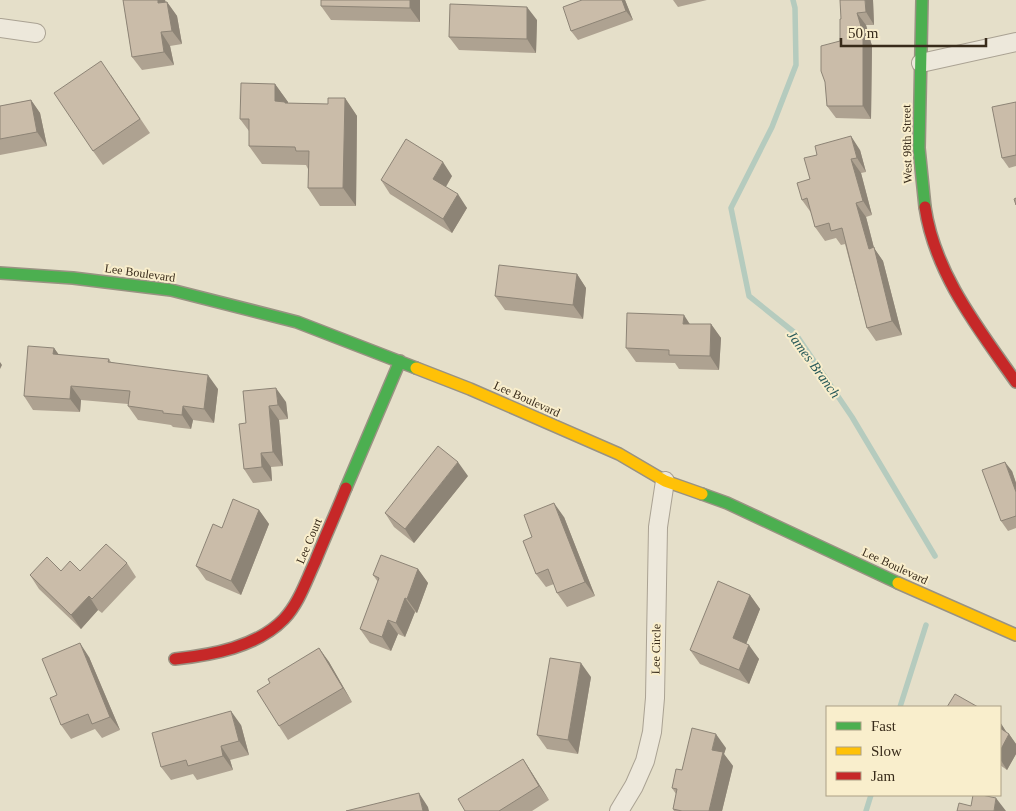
<svg xmlns="http://www.w3.org/2000/svg" width="1016" height="811" font-family="Georgia,serif">
<style>
.lines{fill:none;stroke-linecap:round;stroke-linejoin:round}
.stream{stroke:#b5cbbe;stroke-width:5.5}
.street-casing{stroke:#aaa293;stroke-width:20}
.fast-casing{stroke:#999282;stroke-width:14}
.slow-casing{stroke:#999282;stroke-width:14}
.jam-casing{stroke:#999282;stroke-width:14}
.street{stroke:#ede8db;stroke-width:18}
.fast{stroke:#4caf50;stroke-width:11}
.slow{stroke:#ffc107;stroke-width:11}
.jam{stroke:#c62828;stroke-width:11}
.wall{fill:#aea291}
.shaded-wall{fill:#8d8476}
.building{fill:#cabca9;stroke:#8d8476}
.labels{text-anchor:middle;stroke-width:4;stroke-linejoin:round;paint-order:stroke}
.street-label{font-size:12px;fill:#382b1a;stroke:#f9eecc}
.water-label{font-size:14px;font-style:italic;fill:#285a5a;stroke:#f9eecc}
</style>
<rect width="100%" height="100%" fill="#e5dfc9"/>
<g class="lines">
<!-- stream -->
<path class="stream" d="M793,0L795,8L796,65L772,127L731,208L749,296L795,333L852,417L935,556
M900,707L926,625
M866,811L871,795"/>
<!-- street casing -->
<g class="street-casing">
<path id="street" d="M0,28L36,33
M921,63L1016,42
M619,811L634,786L645,761L652,732L655,698L658,527L665,481"/>
</g>
<!-- fast casing -->
<g class="fast-casing">
<path id="fast" d="M922,0L919,148L925,207
M0,273L73,278L171,290L297,322L416,368
M346,488L400,361
M702,494L727,503L898,583"/>
</g>
<!-- slow casing -->
<g class="slow-casing">
<path id="slow" d="M416,368L470,389L619,454L665,481L702,494
M898,583L1016,635"/>
</g>
<!-- jam casing -->
<g class="jam-casing">
<path id="jam" d="M925,207C935,274 978,328 1016,382
M175,659C212,655 257,647 284,619C299,603 306,581 315,562C325,537 336,513 346,488"/>
</g>
<!-- street -->
<use href="#street" class="street"/>
<!-- fast -->
<use href="#fast" class="fast"/>
<!-- slow -->
<use href="#slow" class="slow"/>
<!-- jam -->
<use href="#jam" class="jam"/>
</g>
<!-- wall -->
<path class="wall" d="M123,0H165L166,2H167L177,16L182,44L170,46L174,65L142,70L132,57Z
M420,0V22L331,20L321,6Z
M582,0H625L633,20L578,40L571,31Z
M673,0H707L678,7Z
M873,0L874,25H866L872,46L871,119L836,118L827,106L840,41L841,19Z
M537,20L536,53L459,50L449,37Z
M111,75L150,133L103,165L93,151Z
M275,84L288,102V103L328,104L345,98L357,116L356,206H320L308,188V169L306,165L262,164L249,146V131L240,119Z
M31,100L40,113L47,146L0,155V106Z
M1016,102V166L1009,168L1002,158Z
M860,150L866,172L861,173L872,215L866,217L874,248L883,261L902,335L876,341L867,328L845,244L841,245L836,238L825,241L815,227L812,214L802,200L810,179Z
M452,176L446,187L467,208L452,233L390,194L381,180Z
M577,274L586,288L583,319L505,310L495,296Z
M690,324H711L721,338L719,370L679,369L675,363L636,362L626,348Z
M54,348L59,355L109,359L111,362L218,389L214,423L193,420L191,429L173,427L171,425L138,420L128,406V404L81,400L80,412L33,410L24,396Z
M243,391L286,402L288,419L279,420L283,466L271,467L272,481L253,483L244,469L246,423Z
M1012,471L1016,483V528L1008,531L1001,521Z
M468,476L414,543L394,527L385,513Z
M259,510L269,524L241,595L206,580L196,566L222,528Z
M564,517L595,596L567,607L557,593L554,584L546,587L536,574L532,537Z
M127,563L136,577L102,613L98,610L81,629L39,589L30,575L61,571H80Z
M418,569L428,583L417,613L415,612L405,637L398,634L391,651L370,643L360,629L378,582L373,575Z
M750,595L760,609L746,644L759,659L749,684L700,664L690,650Z
M319,648L329,662L352,702L288,740L279,726L270,683Z
M89,657L120,730L102,738L95,729L71,739L61,725L57,695Z
M591,677L578,754L547,749L537,735Z
M1000,722L1007,733L1009,734L1016,744V754L1007,770L1000,765Z
M241,725L249,755L230,760L233,770L197,780L193,774L171,780L161,767Z
M726,748L724,754L733,766L722,811H674L673,809L676,794L672,788L682,770Z
M523,759L532,773L549,800L532,811H465Z"/>
<!-- shaded-wall -->
<path class="shaded-wall" d="M158,0H165L168,17L158,3Z
M410,0H420V22L410,8Z
M622,0H625L633,20L626,11Z
M865,0H873L874,25L866,12Z
M167,2L177,16L182,44L172,31Z
M527,7L537,20L536,53L527,39Z
M857,13L866,25L872,46L871,119L863,106Z
M161,32L170,46L174,65L164,52Z
M275,84L288,102V106L275,101Z
M345,98L357,116L356,206L343,188Z
M31,100L40,113L47,146L37,132Z
M851,136L860,150L866,172L857,158Z
M851,159L861,173L872,215L863,201Z
M443,162L452,176L442,193L433,179Z
M458,194L467,208L452,233L443,219Z
M856,203L866,217L874,248L883,261L902,335L892,321L869,249Z
M577,274L586,288L583,319L573,305Z
M684,315L693,329L683,324Z
M711,324L721,338L719,370L710,356Z
M54,348L64,362L53,354Z
M0,362L2,365L0,369Z
M208,375L218,389L214,423L204,409Z
M71,386L81,400L80,412L70,399Z
M276,388L286,402L288,419L278,405Z
M183,406L193,420L191,429L182,415Z
M269,406L279,420L283,466L273,452Z
M261,453L271,467L272,481L262,467Z
M458,462L468,476L414,543L405,529Z
M1005,462L1012,471L1016,483V492Z
M554,503L564,517L595,596L585,582Z
M259,510L269,524L241,595L231,581Z
M418,569L428,583L417,613L407,599Z
M750,595L760,609L743,652L733,638Z
M89,596L98,610L81,629L71,615Z
M405,598L415,612L405,637L396,623Z
M388,620L398,634L391,651L382,637Z
M80,643L89,657L120,730L110,717Z
M749,645L759,659L749,684L739,670Z
M319,648L329,662L352,702L343,688Z
M581,663L591,677L578,754L568,740Z
M231,711L241,725L249,755L239,741Z
M1000,722L1007,733H1000Z
M716,734L726,748L724,754L733,766L722,811H709L712,750Z
M1009,734L1016,744V754L1007,770L1000,759V751Z
M221,746L230,760L233,770L223,756Z
M523,759L532,773L549,800L539,786Z
M419,793L428,807L429,811H423Z
M996,798L1006,811H994Z"/>
<!-- building -->
<path class="building" d="M123,0H158V3L167,2L172,31L161,32L164,52L132,57Z
M321,0H410V8L321,6Z
M582,0H622L626,11L571,31L563,7Z
M840,0H865L866,12L857,13L863,33V106H827L825,82L821,71V46L840,41V19H841Z
M450,4L527,7V39L449,37Z
M101,61L140,119L93,151L54,93Z
M241,83L275,84V101L285,102V103L328,104V98H345L343,188H308L309,151H296L295,147L249,146V119H240Z
M31,100L37,132L0,139V106Z
M1016,102V155L1002,158L992,107Z
M851,136L857,158L851,159L863,201L856,203L869,249L874,247L892,321L867,328L842,228L831,231L829,223L815,227L807,198L802,200L797,183L810,179L804,158L817,155L815,146Z
M406,139L443,162L433,179L458,194L443,219L381,180Z
M1016,198V205L1014,199Z
M499,265L577,274L573,305L495,296Z
M627,313L684,315L683,324H711L710,356L669,355V350L626,348Z
M28,346L54,348L53,354L109,359L108,362L208,375L204,409L183,406L182,415L163,413V411L128,406L130,391L71,386L70,399L24,396Z
M276,388L278,405L269,406L273,452L261,453L262,467L244,469L239,424L246,423L243,391Z
M438,446L458,462L405,529L385,513Z
M1005,462L1016,492V516L1001,521L982,470Z
M233,499L259,510L231,581L196,566L213,524L222,528Z
M554,503L585,582L557,593L548,569L536,574L523,541L532,537L524,515Z
M106,544L127,563L92,599L89,596L71,615L30,575L47,557L61,571L70,561L80,571Z
M381,555L418,569L407,599L405,598L396,623L388,620L382,637L360,629L379,578L373,575Z
M718,581L750,595L733,638L749,645L739,670L690,650Z
M80,643L110,717L92,724L88,714L61,725L50,698L57,695L42,659Z
M319,648L343,688L279,726L257,691L270,683L268,679Z
M550,658L581,663L568,740L537,735Z
M955,694L978,707H947Z
M231,711L239,741L221,746L223,756L188,766L186,760L161,767L152,733Z
M692,728L716,734L712,750L723,752L709,811H682L673,809L677,789L672,788L676,769L682,770Z
M1000,728L1009,734L1000,751Z
M523,759L539,786L499,811H465L458,799Z
M419,793L423,811H346Z
M973,795H982L996,798L994,811H957L959,803L971,806Z"/>
<g class="labels">
<!-- street labels -->
<g class="street-label">
<text transform="translate(907 144) rotate(-91)" y="4">West 98th Street</text>
<text transform="translate(140 273) rotate(8)" y="4">Lee Boulevard</text>
<text transform="translate(527 399) rotate(24)" y="4">Lee Boulevard</text>
<text transform="translate(309 541) rotate(-67)" y="4">Lee Court</text>
<text transform="translate(895 566) rotate(25)" y="4">Lee Boulevard</text>
<text transform="translate(656 649) rotate(-89)" y="4">Lee Circle</text>
</g>
<!-- water labels -->
<g class="water-label">
<text transform="translate(814 364) rotate(54)" y="5">James Branch</text>
</g>
</g>
<!-- legend -->
<rect x="826" y="706" width="175" height="90" fill="#f9eecc" stroke="#aca085"/>
<rect x="836" y="722" width="25" height="8" fill="#4caf50" stroke="#aca085"/>
<text x="871" y="731" font-size="15" fill="#382b1a">Fast</text>
<rect x="836" y="747" width="25" height="8" fill="#ffc107" stroke="#aca085"/>
<text x="871" y="756" font-size="15" fill="#382b1a">Slow</text>
<rect x="836" y="772" width="25" height="8" fill="#c62828" stroke="#aca085"/>
<text x="871" y="781" font-size="15" fill="#382b1a">Jam</text>
<!-- scale -->
<path d="M841 38v8h145v-8" fill="none" stroke="#382b1a" stroke-width="2.5"/>
<text x="848" y="38" font-size="15" fill="#382b1a" stroke="#f9eecc" stroke-width="4" paint-order="stroke">50 m</text>
</svg>
